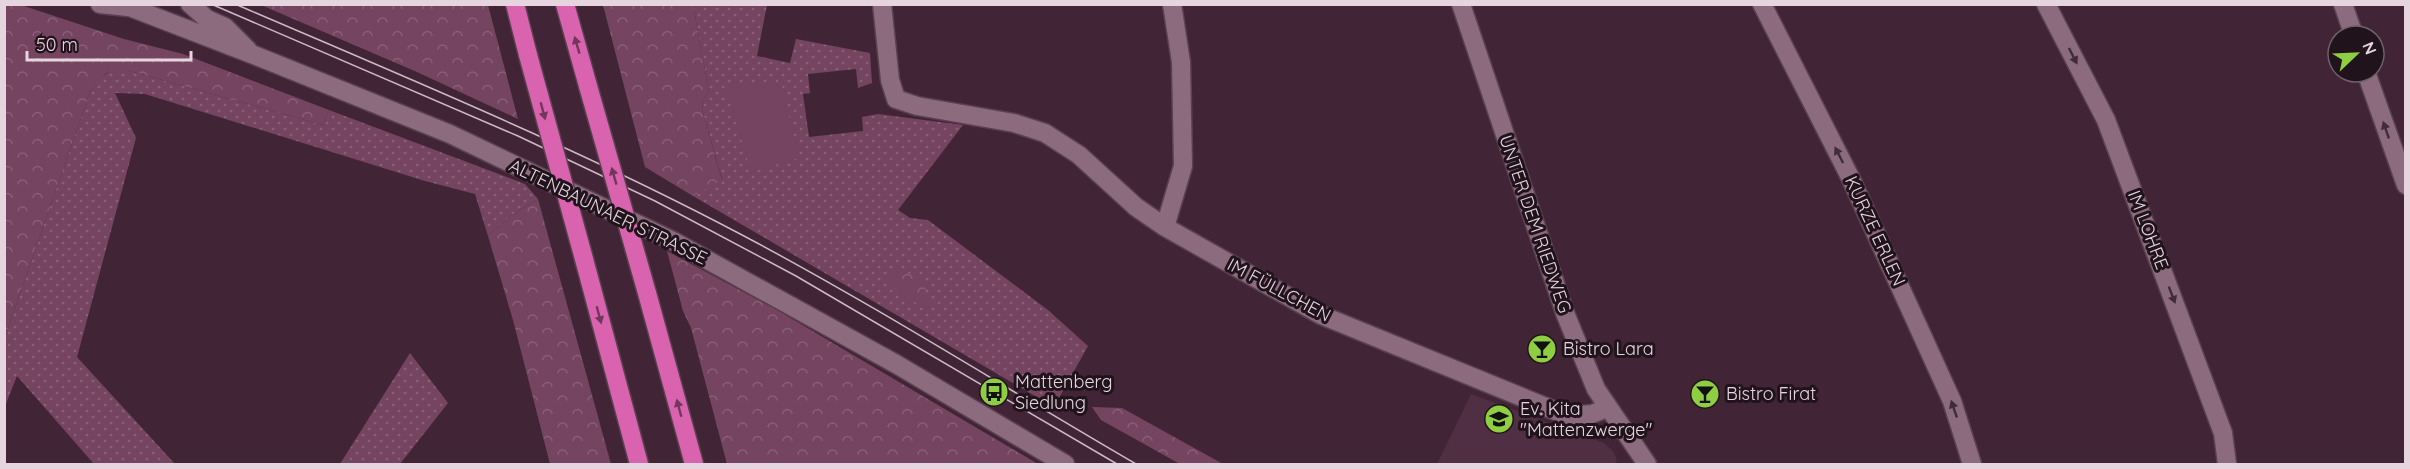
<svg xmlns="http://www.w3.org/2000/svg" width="2410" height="469" font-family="Quicksand,sans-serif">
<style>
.built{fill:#502e43}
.grass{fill:url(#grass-dots)}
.forest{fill:url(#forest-crowns)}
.green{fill:#754461}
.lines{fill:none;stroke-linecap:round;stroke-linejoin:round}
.street-casing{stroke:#594150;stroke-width:21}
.secondary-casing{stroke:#594150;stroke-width:21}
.highway-casing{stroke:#594150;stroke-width:21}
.street{stroke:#8c6b7e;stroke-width:18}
.secondary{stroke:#8c6b7e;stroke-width:18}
.highway{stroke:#d963ae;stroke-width:18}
.tram{stroke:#cdb9c4;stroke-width:1.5}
.highway-bridge-casing{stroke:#594150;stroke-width:21;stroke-linecap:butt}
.highway-bridge{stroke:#d963ae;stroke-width:18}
.oneway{fill:#73375d}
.oneway2{fill:#402d39}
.labels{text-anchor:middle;stroke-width:6;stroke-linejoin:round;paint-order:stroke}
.street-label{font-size:18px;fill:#e6d4de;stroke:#20131b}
.poi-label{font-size:18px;fill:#e6d4de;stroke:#20131b;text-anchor:start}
</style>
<defs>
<pattern id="grass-dots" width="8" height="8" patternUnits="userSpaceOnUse" patternTransform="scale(1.5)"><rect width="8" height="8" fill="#754461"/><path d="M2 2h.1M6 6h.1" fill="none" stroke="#895e77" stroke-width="1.8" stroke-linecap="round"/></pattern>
<pattern id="forest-crowns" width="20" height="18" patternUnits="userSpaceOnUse" patternTransform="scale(1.5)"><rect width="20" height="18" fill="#754461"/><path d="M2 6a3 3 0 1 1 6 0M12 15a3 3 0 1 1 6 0" fill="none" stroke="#895e77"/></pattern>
</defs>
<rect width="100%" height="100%" fill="#412536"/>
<!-- built -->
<path class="built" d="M1471,394L1604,443L1613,451L1617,460L1615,464H1437Z"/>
<!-- grass -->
<path class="grass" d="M693,5H767L757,56L790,63L796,39L870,53L872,83L858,88L856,69L808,74L810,93L803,94L809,137L863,131L862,117L878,114L963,125L898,210L910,218L928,220L1048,310L1088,346L1054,407L693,196L722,179L702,109L703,99L709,92Z
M114,69L134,72L323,125L329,110L525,184L538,199L510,216L488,236L475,194L425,181L145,94L115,93L136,138L77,357L175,464H94L17,376L5,406V337L90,92L99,78Z
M410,353L448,403L400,464H340Z"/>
<!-- forest -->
<path class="forest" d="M5,4L21,5L124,39L183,54L329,110L323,125L134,72C109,69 104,70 90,92L5,337Z
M261,5H488L518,119L417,72Z
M603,5H693L709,92L703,99L702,109L722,180L693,196L645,167Z
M538,199L611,464H550L513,320L488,236L510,216Z
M667,251L777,310L1038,464H727L691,328L683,311Z
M894,270C916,273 926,280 929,303L927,305C909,304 897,291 886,278L888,272Z
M1092,407L1122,408L1223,464H1180L1101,420Z"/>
<!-- green -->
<path class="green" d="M782,85L799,158L751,172L725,86Z"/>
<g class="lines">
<!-- street casing -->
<g class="street-casing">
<path id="street" d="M882,4L890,80L896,99L917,106L1014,123L1045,133L1079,155L1136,207L1165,227L1321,315L1568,416L1592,414L1607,408
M1461,4L1565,313L1596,389L1647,464
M1762,4L1851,179L1952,401L1972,464
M2046,4L2106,120L2223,433L2227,464
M2343,4L2354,36
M2366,72L2406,185
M1165,227L1183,166L1181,62L1172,4"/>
</g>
<!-- secondary casing -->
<g class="secondary-casing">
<path id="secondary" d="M100,4L128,7
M122,4L254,55L450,134L673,241L896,364L1065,464
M190,4L207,19L225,27L248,50"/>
</g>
<!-- highway casing -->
<g class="highway-casing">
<path id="highway" d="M515,4L528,55
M565,4L588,86
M584,259L639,464
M647,293L694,464"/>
</g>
<!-- street -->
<use href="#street" class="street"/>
<!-- secondary -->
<use href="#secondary" class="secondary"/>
<!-- highway -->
<use href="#highway" class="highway"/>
<!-- tram -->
<path class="tram" d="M211,4L518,136L655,201L796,276L1117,464
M235,4C407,78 580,149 744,236C878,307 1005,388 1136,464"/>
<!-- highway-bridge casing -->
<g class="highway-bridge-casing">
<path id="highway-bridge" d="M528,55L584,259
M588,86L647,293"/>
</g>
<!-- highway-bridge -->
<use href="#highway-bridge" class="highway-bridge"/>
</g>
<!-- one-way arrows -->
<defs><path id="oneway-solid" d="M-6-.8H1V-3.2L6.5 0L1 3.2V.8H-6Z" transform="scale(1.5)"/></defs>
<g class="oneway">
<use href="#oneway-solid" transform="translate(577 45) rotate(-106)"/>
<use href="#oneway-solid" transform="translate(543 111) rotate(75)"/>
<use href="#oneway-solid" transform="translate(614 176) rotate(-106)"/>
<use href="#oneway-solid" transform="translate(599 315) rotate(75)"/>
<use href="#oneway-solid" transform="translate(679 408) rotate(-105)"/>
</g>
<g class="oneway2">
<use href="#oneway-solid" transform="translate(2073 56) rotate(63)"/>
<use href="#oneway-solid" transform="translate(2386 130) rotate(-109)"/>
<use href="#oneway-solid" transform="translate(1839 155) rotate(-117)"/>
<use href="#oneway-solid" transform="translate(2172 295) rotate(69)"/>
<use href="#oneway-solid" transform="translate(1954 409) rotate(-109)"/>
</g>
<!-- icons -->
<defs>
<g id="bar-disc" transform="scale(1.5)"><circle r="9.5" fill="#8fcd42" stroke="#20131b"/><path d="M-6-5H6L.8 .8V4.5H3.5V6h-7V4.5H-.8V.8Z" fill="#111"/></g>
<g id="bus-disc" transform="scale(1.5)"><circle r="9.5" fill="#8fcd42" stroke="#20131b"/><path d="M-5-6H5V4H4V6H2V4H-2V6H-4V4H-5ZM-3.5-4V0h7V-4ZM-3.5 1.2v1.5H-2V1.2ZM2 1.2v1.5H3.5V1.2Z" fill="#111"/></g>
<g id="school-disc" transform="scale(1.5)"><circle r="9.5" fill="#8fcd42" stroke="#20131b"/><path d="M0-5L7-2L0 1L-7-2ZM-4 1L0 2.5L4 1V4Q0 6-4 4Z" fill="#111"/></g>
</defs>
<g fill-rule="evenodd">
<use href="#bar-disc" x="1542" y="349"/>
<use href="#bus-disc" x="994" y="392"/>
<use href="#bar-disc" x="1705" y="394"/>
<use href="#school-disc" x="1499" y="419"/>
</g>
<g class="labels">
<!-- street labels -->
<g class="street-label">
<text transform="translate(608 212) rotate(26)" y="6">ALTENBAUNAER STRASSE</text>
<text transform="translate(1535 224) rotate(71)" y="6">UNTER DEM RIEDWEG</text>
<text transform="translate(2148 230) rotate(69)" y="6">IM LOHRE</text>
<text transform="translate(1875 231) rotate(65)" y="6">KURZE ERLEN</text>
<text transform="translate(1279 290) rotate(28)" y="6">IM FÜLLCHEN</text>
</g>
<!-- poi labels -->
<g class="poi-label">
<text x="1563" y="355">Bistro Lara</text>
<text x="1015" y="388">Mattenberg<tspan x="1015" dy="21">Siedlung</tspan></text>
<text x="1726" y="400">Bistro Firat</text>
<text x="1520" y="415">Ev. Kita<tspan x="1520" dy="21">"Mattenzwerge"</tspan></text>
</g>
</g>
<!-- border -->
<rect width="2410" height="469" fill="none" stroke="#e6d4de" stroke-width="12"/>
<!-- north arrow -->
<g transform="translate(2356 54) rotate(67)"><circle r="28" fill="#20131b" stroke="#6f6069" stroke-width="1.5"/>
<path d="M0-4.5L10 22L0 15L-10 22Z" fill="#8fcd42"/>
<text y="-9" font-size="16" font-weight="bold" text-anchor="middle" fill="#e6d4de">N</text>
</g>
<!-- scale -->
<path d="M27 51v9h164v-9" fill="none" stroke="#e6d4de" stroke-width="3"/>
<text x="36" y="51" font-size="18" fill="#e6d4de" stroke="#20131b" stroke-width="4.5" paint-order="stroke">50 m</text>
</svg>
